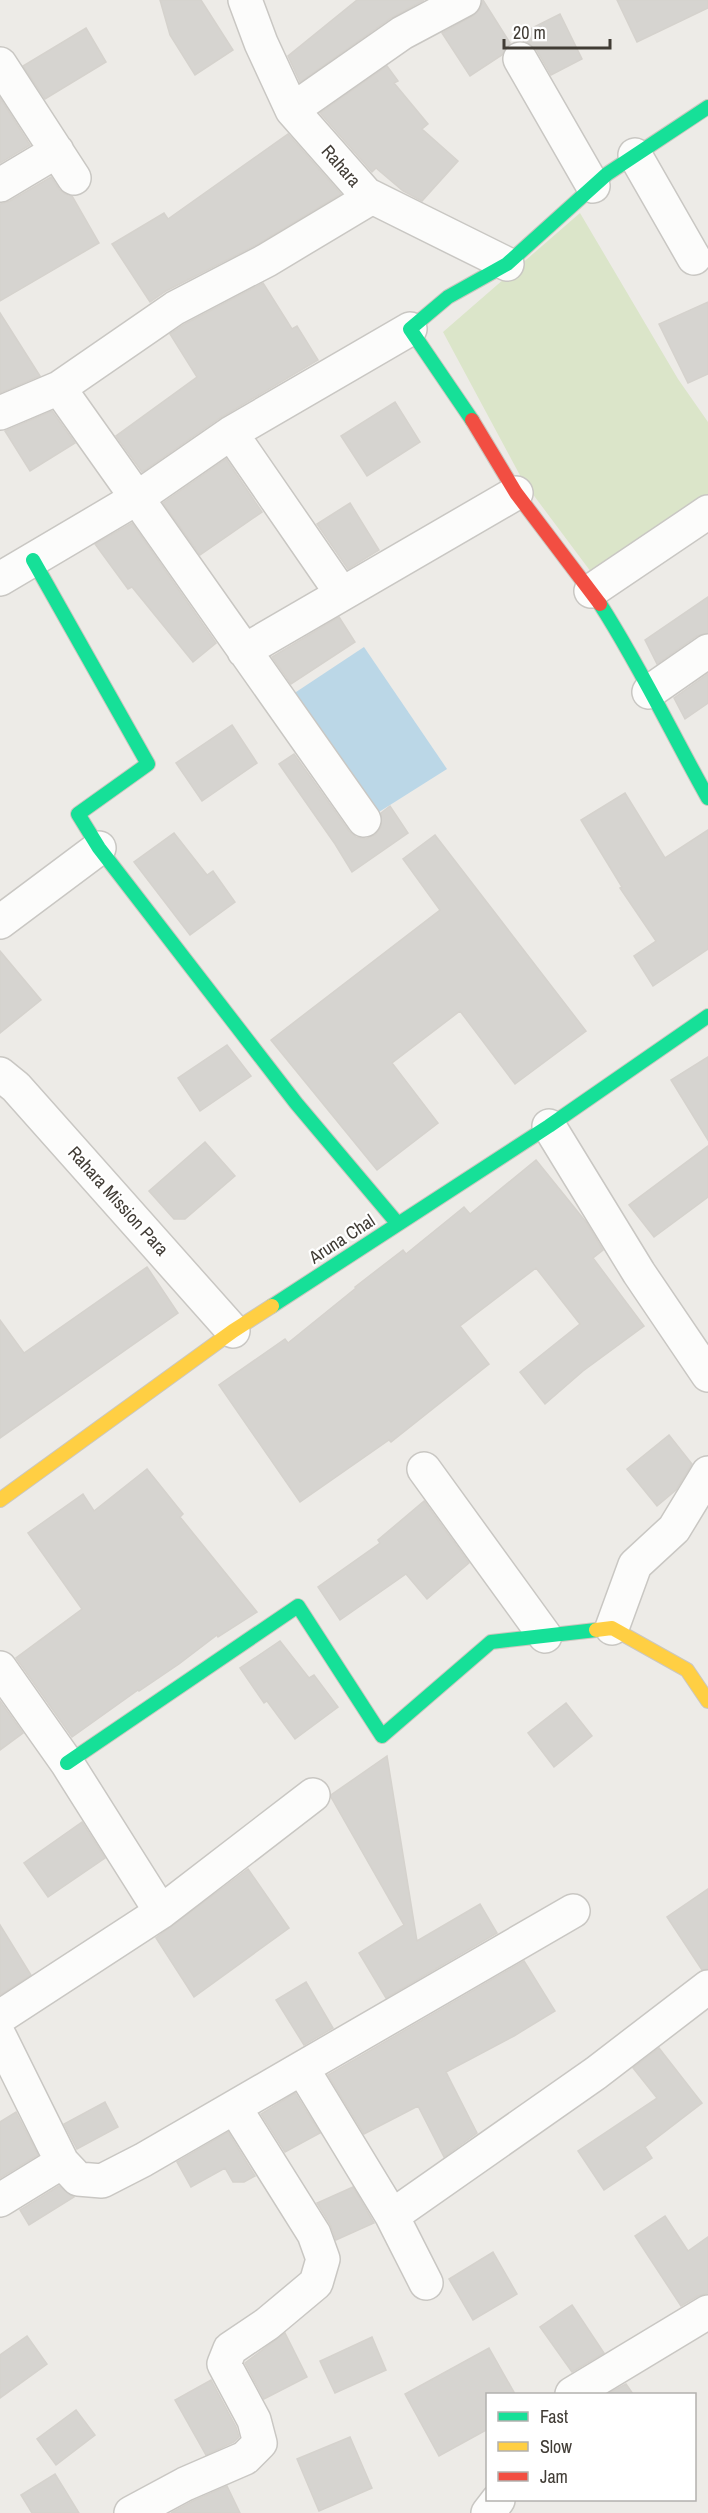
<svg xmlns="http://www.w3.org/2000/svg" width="708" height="2513" font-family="'Archivo Narrow',sans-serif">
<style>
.green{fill:#dbe5c9}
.water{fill:#bbd7e7}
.building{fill:#d6d4d0;stroke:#d5d2cd;stroke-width:1.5}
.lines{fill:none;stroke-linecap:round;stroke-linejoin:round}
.street-casing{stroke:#c9c7c3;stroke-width:36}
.fast-casing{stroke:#cbc7bf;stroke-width:16}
.slow-casing{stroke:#cbc7bf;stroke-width:16}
.jam-casing{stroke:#cbc7bf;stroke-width:16}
.street{stroke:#fcfcfb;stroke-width:33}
.fast{stroke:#16e098;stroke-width:14}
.slow{stroke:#ffcf43;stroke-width:14}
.jam{stroke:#f24e42;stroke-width:14}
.labels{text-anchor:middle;stroke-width:4.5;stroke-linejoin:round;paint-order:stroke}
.street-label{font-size:18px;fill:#413c35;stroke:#fff}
</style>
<rect width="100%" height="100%" fill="#edebe7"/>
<!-- green -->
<path class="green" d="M580,213L678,379L708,422V497L594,576L523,481L443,332Z"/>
<!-- water -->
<path class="water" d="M364,647L447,769L371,817L287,698Z"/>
<!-- building -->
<path class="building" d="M160,0H201L233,50L195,75L170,35Z
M357,0H424L391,18L300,82L288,56Z
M483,0L510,43L502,55L470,76L442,33L473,16L480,9Z
M617,0H708V8L637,42Z
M560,14L582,59L551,75L536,49L524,41L520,34Z
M86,28L106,62L45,99L23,66Z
M387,66L398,81L394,83L428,124L422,129L458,161L422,201L403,191L376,168L372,172L320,113Z
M0,98L30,145L0,163Z
M288,134L341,194L258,244L166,291L150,302L112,244L164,213L168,219Z
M51,177L59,189L65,194L72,196L99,243L0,301V204L10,201Z
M263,283L292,329L297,326L318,360L220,418L142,472L116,436L197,377L170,334L185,324Z
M708,302V374L688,383L659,324Z
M0,313L40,376L0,393Z
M395,402L420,442L367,476L341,436Z
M52,411L75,443L30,471L5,431Z
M226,459L262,512L200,555L163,503Z
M350,503L379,550L348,569L317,524Z
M132,523L216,643L193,662L132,587L128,589L95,544Z
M708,597V633L697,636L657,664L645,640Z
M339,617L355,642L291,684L272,657Z
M708,674V703L685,719L674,698Z
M232,725L257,763L202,801L176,763Z
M294,754L349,831L356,837L366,839L375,835L381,827V813L390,806L408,833L352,872L335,844L279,764Z
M625,793L665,858L708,830V949L653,986L634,956L656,941L620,888L622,887L581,820Z
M174,833L207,875L213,871L235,902L190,935L134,862Z
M435,835L586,1031L515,1084L460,1011L392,1063L438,1123L377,1170L271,1040L440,910L403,859Z
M0,951L41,1000L0,1033Z
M227,1045L251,1076L200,1111L178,1078Z
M708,1057V1140L671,1080Z
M205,1142L235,1176L185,1219H174L149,1191Z
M708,1146V1197L654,1237L629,1205Z
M536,1160L586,1222L603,1250L593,1258L644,1326L583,1371L545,1404L520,1372L580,1324L536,1268L460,1326L489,1364L391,1442L389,1440L300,1502L219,1385L285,1339L288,1343L356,1288L355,1287L403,1250L406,1254L464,1207L470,1214Z
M147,1267L178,1313L0,1438V1320L24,1353Z
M669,1435L692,1464L676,1490L657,1506L627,1469Z
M147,1469L183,1514L180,1517L257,1612L218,1637L217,1635L179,1664L139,1691L138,1690L72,1737L16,1658L82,1609L28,1533L83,1494L94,1511Z
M424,1501L469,1563L427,1599L406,1574L340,1620L318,1587L380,1543L378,1540Z
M280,1641L309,1678L314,1675L338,1707L295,1739L267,1701L264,1703L240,1668Z
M0,1701L23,1733L0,1750Z
M566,1703L592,1736L554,1767L528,1733Z
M387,1756L417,1941L480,1904L497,1933L386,1998L359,1953L404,1925L331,1797V1795Z
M82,1822L105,1858L48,1897L24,1863Z
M248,1869L289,1928L194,1997L156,1938Z
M708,1889V1969L702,1970L667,1917Z
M0,1925L31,1975L0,1995Z
M524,1961L555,2011L514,2036L446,2072L477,2133L444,2157L418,2106L364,2134L328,2075Z
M306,1982L333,2028L304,2045L276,2000Z
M659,2048L702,2103L645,2147L652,2158L604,2190L578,2151L657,2098L633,2068Z
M295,2093L320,2133L285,2152L261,2114Z
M105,2102L118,2127L77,2149L64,2124Z
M16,2112L38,2155L0,2178V2122Z
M228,2132L255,2176L244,2182H233L225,2168L191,2187L177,2162Z
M59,2186L74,2197L29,2225L20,2210Z
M353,2187L374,2223L336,2240L330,2224L317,2203Z
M665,2216L688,2251L708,2237V2293L698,2296L681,2306L635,2236Z
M493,2252L517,2294L473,2320L449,2279Z
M572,2305L604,2353L572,2372L540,2327Z
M285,2333L307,2377L264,2399L245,2363Z
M27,2336L47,2364L0,2398V2355Z
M372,2337L386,2370L335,2393L320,2361Z
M489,2348L515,2394H488V2429L439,2456L405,2394Z
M211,2380L236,2427L239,2437L234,2442L206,2455L175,2400Z
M626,2384L633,2394H607Z
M76,2410L95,2435L56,2465L37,2439Z
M350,2437L372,2488L319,2511L297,2459Z
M55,2474L79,2513H32L21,2495Z
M227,2486L240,2513H171L193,2501Z"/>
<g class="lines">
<!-- street casing -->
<g class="street-casing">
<path id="street" d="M245,0L261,43L292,110L366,194L507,264
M520,59L593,186
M0,64L74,178
M292,110L402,33L464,0
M635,155L694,258
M0,185L57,151
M0,413L59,388L175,308L267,260L372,197
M231,433L342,594
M0,579L137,498L59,388
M591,591L708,512
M244,651L516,493
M649,692L708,651
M364,820L137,498L231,433L410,329
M0,922L99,848
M0,1074L16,1087L233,1331
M549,1126L639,1273L708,1375
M424,1469L545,1636
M612,1628L635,1565L674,1529L708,1473
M0,1668L67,1763L161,1912L313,1795
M0,2017L161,1912
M0,2037L62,2162L78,2179L102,2181L143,2160L573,1911
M302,2068L392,2216L426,2283
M0,2200L62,2162
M392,2216L596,2073L708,1987
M572,2394L708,2312
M131,2513L185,2484L245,2458L260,2443L254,2420L224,2364L230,2349L267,2324L316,2283L323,2259L314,2234L235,2108
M488,2513L498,2500"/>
</g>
<!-- fast casing -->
<g class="fast-casing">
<path id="fast" d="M472,420L410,329L448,297L507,264L607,174L708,107
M33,560L148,764L78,814L99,848L296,1103L398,1224
M600,604C640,666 672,734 708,798
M272,1306L549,1126L708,1016
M67,1763L298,1606L382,1736L491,1642L596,1630"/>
</g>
<!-- slow casing -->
<g class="slow-casing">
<path id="slow" d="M0,1500L233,1331L272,1306
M596,1630L612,1628L687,1670L708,1701"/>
</g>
<!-- jam casing -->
<g class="jam-casing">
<path id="jam" d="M472,420L516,493L600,604"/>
</g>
<!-- street -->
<use href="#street" class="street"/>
<!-- fast -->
<use href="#fast" class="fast"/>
<!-- slow -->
<use href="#slow" class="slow"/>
<!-- jam -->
<use href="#jam" class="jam"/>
</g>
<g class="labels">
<!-- street labels -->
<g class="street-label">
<text transform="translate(341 166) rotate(49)" y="6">Rahara</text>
<text transform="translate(118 1201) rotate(48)" y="6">Rahara Mission Para</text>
<text transform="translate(342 1239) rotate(-33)" y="6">Aruna Chal</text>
</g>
</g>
<!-- legend -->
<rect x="486" y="2393" width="210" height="108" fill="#ffffff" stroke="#b3b1ae" stroke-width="1.5"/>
<rect x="498" y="2412" width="30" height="9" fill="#16e098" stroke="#b3b1ae" stroke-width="1.5"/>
<text x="540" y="2423" font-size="18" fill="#413c35">Fast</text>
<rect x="498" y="2442" width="30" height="9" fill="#ffcf43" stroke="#b3b1ae" stroke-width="1.5"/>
<text x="540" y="2453" font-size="18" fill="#413c35">Slow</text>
<rect x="498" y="2472" width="30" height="9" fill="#f24e42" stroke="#b3b1ae" stroke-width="1.5"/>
<text x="540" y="2483" font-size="18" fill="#413c35">Jam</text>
<!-- scale -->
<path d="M504 39v9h106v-9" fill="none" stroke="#413c35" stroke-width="3"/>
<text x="513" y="39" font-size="18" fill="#413c35" stroke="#ffffff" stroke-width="4.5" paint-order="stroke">20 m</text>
</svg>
